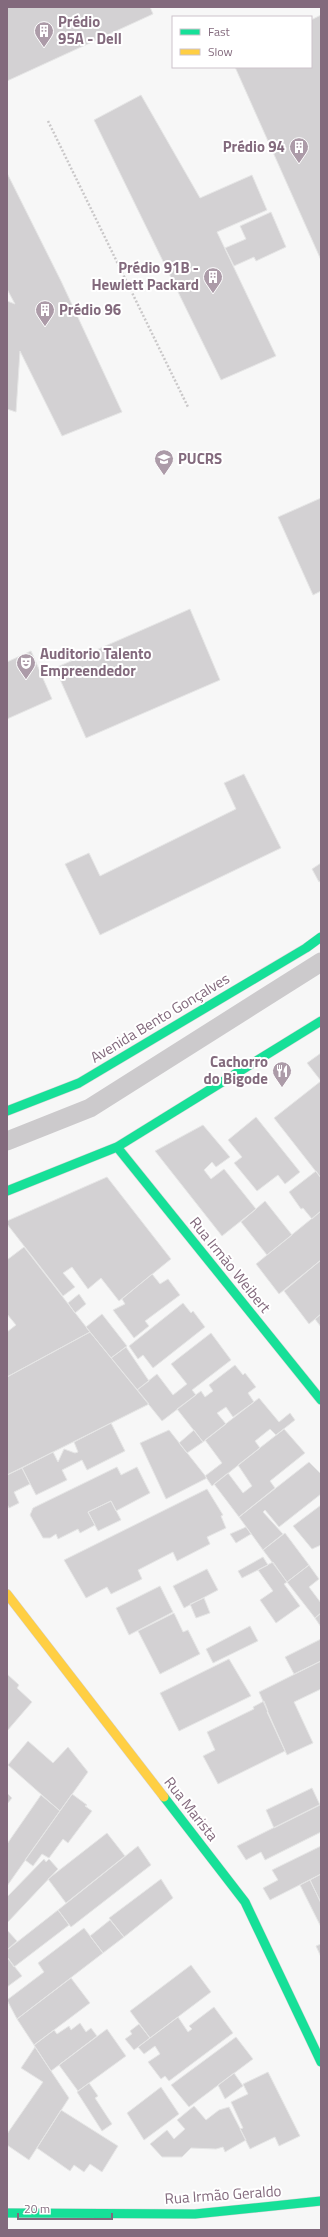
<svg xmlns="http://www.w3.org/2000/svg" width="328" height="2237" font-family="'Titillium Web',sans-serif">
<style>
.building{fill:#d3d1d3;stroke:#e6e6e6}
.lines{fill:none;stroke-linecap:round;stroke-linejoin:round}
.fast-casing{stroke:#d4d3d4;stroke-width:10}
.slow-casing{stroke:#d4d3d4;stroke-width:10}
.path{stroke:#cac8c9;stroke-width:2.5;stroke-dasharray:2 2;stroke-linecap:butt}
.lane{stroke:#cccacc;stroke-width:19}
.fast{stroke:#16e098;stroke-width:9}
.slow{stroke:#ffcf43;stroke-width:9}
.labels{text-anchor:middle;stroke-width:4;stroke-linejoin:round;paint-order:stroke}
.poi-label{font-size:15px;font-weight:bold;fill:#836a7d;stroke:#fff;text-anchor:start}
.street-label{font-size:15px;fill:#836a7d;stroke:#fff}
</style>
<rect width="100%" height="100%" fill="#f7f7f7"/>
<!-- building -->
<path class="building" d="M7,7H150L153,14L7,81Z
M321,15V260L235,67H311V20Z
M141,95L200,198L252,175L267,210L217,232L276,356L221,380L94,120Z
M7,173L61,281L122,412L62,436L20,351L16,412L7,409V301L15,304L7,289Z
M271,212L286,247L256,261L254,257L234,266L225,248L246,239L240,226Z
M321,498V591L313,595L278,517Z
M190,609L220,680L86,738L55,668Z
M31,651L52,699L7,719V662Z
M244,774L281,848L100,935L65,864L89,853L100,876L236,809L224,783Z
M321,863V881L319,882L312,869Z
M321,1053V1081L307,1063Z
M321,1081V1178L274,1118Z
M256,1117L300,1172L285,1184L278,1175L257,1191L234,1163L242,1157L228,1140Z
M203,1125L230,1157L216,1167L212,1162L204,1170L211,1179L224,1169L256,1209L222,1236L155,1151Z
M316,1171L321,1178V1211L312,1219L303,1208L301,1209L289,1192Z
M107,1177L171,1259L119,1301L101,1278L88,1289L72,1267L63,1273L75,1287L63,1296L7,1224V1221Z
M265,1201L292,1235L267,1255L241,1222Z
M321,1211V1260L279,1294L256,1264Z
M24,1247L90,1332L7,1377V1332L16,1325L7,1314V1260Z
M321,1260V1314L309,1324L284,1291Z
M152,1274L160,1284L168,1279L180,1295L145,1321L149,1326L134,1338L113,1310L125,1304L122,1299Z
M79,1294L86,1304L75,1313L68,1303Z
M183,1303L191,1313L193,1311L205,1327L153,1368L143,1355L138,1359L129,1346Z
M102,1314L127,1346L111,1358L86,1327Z
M321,1314V1327L315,1319Z
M90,1332L149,1404L7,1475V1377Z
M211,1333L231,1360L192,1390L196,1395L162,1421L137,1390L157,1374L173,1395L187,1384L171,1364Z
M126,1347L149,1381L137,1390L111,1358Z
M235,1365L243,1375L245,1373L256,1387L248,1393L254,1402L233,1417L226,1407L217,1413L226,1424L203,1442L177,1409L201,1391L205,1397L213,1391L209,1385Z
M259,1398L279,1422L290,1413L295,1420L276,1435L270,1429L255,1441L260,1448L212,1486L205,1476L222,1463L205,1440Z
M111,1423L125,1451L87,1470L82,1460L62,1470L67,1480L36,1495L22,1468L53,1452L58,1462L64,1449L75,1453L78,1452L74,1442Z
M284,1429L305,1453L270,1481L275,1488L239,1517L214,1484L228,1473L243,1493L252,1486L238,1465Z
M169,1430L207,1478L166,1499L140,1443Z
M194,1430L203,1442L187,1453L179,1443Z
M309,1462L321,1474V1494L279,1527L265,1510L263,1512L283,1534L263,1550L239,1517Z
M117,1467L121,1475L137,1467L150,1493L116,1511L111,1501L88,1512L95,1525L80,1533L78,1529L58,1539L56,1534L50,1538H43L30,1515L33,1508Z
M22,1468L30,1484L14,1492L19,1503L9,1508L7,1504V1475Z
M207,1489L223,1515L221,1516L226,1528L207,1537L210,1544L177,1561L173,1552L138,1570L142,1579L111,1594L107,1587L86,1598L64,1560Z
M111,1501L121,1520L98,1531L88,1512Z
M321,1505V1545L312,1549L293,1526Z
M246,1527L251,1534L236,1543L230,1534Z
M285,1533L309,1565L287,1582L263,1550Z
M263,1557L268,1565L242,1578L238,1571Z
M273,1562L287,1582L284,1584L300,1606L276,1623L260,1600L273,1591L258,1570Z
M309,1565L319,1579L309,1587L321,1603V1613L315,1618L287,1582Z
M207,1569L218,1590L184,1608L173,1586Z
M160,1586L173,1612L129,1635L116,1608Z
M204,1598L210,1613L196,1618L190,1604Z
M174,1613L183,1632L188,1630L200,1654L160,1674L138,1631Z
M321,1613V1627L315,1618Z
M250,1626L258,1641L213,1663L206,1649Z
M321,1639V1661L294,1674L285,1657Z
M229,1659L251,1696L179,1731L160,1693Z
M321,1661V1689L294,1702L313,1743L287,1755L259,1692Z
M7,1674L19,1685L17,1688L32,1702L7,1731Z
M264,1701L268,1711L267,1712L285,1751L218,1784L203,1756L215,1750L207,1732L254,1709L253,1707Z
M28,1741L53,1763L68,1747L88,1772L60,1811L8,1765Z
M312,1788L320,1805L274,1828L266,1810Z
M7,1793L12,1798L7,1804Z
M72,1794L87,1805L85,1806L92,1811L68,1843L63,1839L49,1858L42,1854L33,1866L25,1860Z
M41,1795L60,1811L7,1886V1844Z
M321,1804V1832L265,1860L261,1852L246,1860L237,1846Z
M107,1833L125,1856L66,1903L48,1879Z
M138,1846L151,1865L71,1927L58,1910Z
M321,1846V1874L270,1900L263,1888L278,1880L272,1870Z
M44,1859L46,1862L49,1859L58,1869L7,1923V1897Z
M321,1874V1903L310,1880Z
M161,1879L173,1898L124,1937L109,1918Z
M310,1880L321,1903V1927L300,1885Z
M58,1910L69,1925L14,1967L7,1957V1950Z
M110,1920L124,1937L103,1953L90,1936Z
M84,1928L103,1953L17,2019L7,2000L44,1972L38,1963Z
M7,1930L17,1941L7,1950Z
M321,1944V1957L316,1946Z
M7,1957L22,1976L7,1987Z
M191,1965L211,1992L150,2038L130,2011Z
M71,1978L90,2003L34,2045L17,2019Z
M214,2007L233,2033L169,2081L165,2076L161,2079L148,2062L160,2054L155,2046L144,2054L138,2047L178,2017L188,2032L192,2029L189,2026Z
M80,2023L86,2032L91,2028L97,2036L51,2071L34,2045L54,2030L57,2034L69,2026L71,2030Z
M139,2024L150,2038L134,2050L125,2039L132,2034L130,2031Z
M107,2029L126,2056L78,2091L59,2065Z
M236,2037L253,2059L189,2107L171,2085Z
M35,2047L69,2098L29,2160L7,2145V2134L43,2082L21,2068Z
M268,2072L300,2136L279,2146L275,2137L250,2149L240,2129L243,2128L231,2102L248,2094L243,2084Z
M234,2073L243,2086L225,2099L218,2085Z
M89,2083L98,2096L95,2098L112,2124L102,2131L77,2092Z
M161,2087L179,2114L144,2140L127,2113Z
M194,2106L206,2120L219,2110L229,2107L246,2140L225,2152L223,2147L216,2149L191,2148L182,2157H162L150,2144L167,2130L174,2139L185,2129L177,2120Z
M61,2110L118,2146L102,2172L90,2164L84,2172L74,2165L70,2171L37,2148Z"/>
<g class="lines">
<!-- fast casing -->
<g class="fast-casing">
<path id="fast" d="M7,1111L79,1083L306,948L321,937
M117,1147L321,1400
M7,1191L117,1147L321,1021
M164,1797L245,1902L321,2062
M7,2213L195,2214L321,2201"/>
</g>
<!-- slow casing -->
<g class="slow-casing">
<path id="slow" d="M7,1594L164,1797"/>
</g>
<!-- path -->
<path class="path" d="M48,121L188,407"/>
<!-- lane -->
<path class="lane" d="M7,1141L90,1108L321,962"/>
<!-- fast -->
<use href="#fast" class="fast"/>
<!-- slow -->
<use href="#slow" class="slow"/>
</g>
<!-- icons -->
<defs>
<g id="building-pin" transform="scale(1)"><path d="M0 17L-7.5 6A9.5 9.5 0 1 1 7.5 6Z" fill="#ac9ba8" stroke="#fff"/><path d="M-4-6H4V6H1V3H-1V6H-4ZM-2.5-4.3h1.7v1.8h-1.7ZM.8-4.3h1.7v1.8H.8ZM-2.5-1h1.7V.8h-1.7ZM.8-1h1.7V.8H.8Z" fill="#fff"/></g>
<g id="university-pin" transform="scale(1)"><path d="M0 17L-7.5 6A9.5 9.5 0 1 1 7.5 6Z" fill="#ac9ba8" stroke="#fff"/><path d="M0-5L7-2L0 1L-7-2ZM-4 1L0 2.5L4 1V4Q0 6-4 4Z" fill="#fff"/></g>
<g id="theatre-pin" transform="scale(1)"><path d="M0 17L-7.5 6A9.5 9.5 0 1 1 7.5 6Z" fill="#ac9ba8" stroke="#fff"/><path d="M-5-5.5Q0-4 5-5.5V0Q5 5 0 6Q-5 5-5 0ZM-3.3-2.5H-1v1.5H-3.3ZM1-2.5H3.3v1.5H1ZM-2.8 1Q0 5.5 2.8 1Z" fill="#fff"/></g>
<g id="restaurant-pin" transform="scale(1)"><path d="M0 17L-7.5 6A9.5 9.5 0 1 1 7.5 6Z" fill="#ac9ba8" stroke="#fff"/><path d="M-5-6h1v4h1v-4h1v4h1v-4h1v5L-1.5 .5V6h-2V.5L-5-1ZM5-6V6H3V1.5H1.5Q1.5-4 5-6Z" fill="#fff"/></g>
</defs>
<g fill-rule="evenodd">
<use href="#building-pin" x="44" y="31"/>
<use href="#building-pin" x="299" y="147"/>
<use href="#building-pin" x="213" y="277"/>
<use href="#building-pin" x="45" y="310"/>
<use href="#university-pin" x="164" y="459"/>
<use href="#theatre-pin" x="26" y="663"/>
<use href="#restaurant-pin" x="282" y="1071"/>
</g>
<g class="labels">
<!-- poi labels -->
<g class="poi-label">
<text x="58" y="27">Prédio<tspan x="58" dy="17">95A - Dell</tspan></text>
<text x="285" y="152" text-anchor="end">Prédio 94</text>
<text x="199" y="273" text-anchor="end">Prédio 91B -<tspan x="199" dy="17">Hewlett Packard</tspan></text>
<text x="59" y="315">Prédio 96</text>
<text x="178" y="464">PUCRS</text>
<text x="40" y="659">Auditorio Talento<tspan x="40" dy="17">Empreendedor</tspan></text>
<text x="268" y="1067" text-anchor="end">Cachorro<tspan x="268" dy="17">do Bigode</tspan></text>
</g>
<!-- street labels -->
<g class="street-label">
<text transform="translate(160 1018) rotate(-31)" y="5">Avenida Bento Gonçalves</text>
<text transform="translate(230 1265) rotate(51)" y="5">Rua Irmão Weibert</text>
<text transform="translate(191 1809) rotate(52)" y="5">Rua Marista</text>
<text transform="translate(223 2195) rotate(-4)" y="5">Rua Irmão Geraldo</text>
</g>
</g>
<!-- border -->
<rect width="328" height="2237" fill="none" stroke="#836a7d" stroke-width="16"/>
<!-- legend -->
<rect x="172" y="16" width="140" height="52" fill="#ffffff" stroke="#cdc3cb"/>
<rect x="180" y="29" width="20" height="6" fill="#16e098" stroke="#cdc3cb"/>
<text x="208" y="36" font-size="12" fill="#836a7d">Fast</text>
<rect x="180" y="49" width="20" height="6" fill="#ffcf43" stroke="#cdc3cb"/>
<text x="208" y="56" font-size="12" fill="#836a7d">Slow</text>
<!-- scale -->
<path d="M18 2213v6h94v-6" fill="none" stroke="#836a7d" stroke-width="2"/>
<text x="24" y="2213" font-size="12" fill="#836a7d" stroke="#ffffff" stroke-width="3" paint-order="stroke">20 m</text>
</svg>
